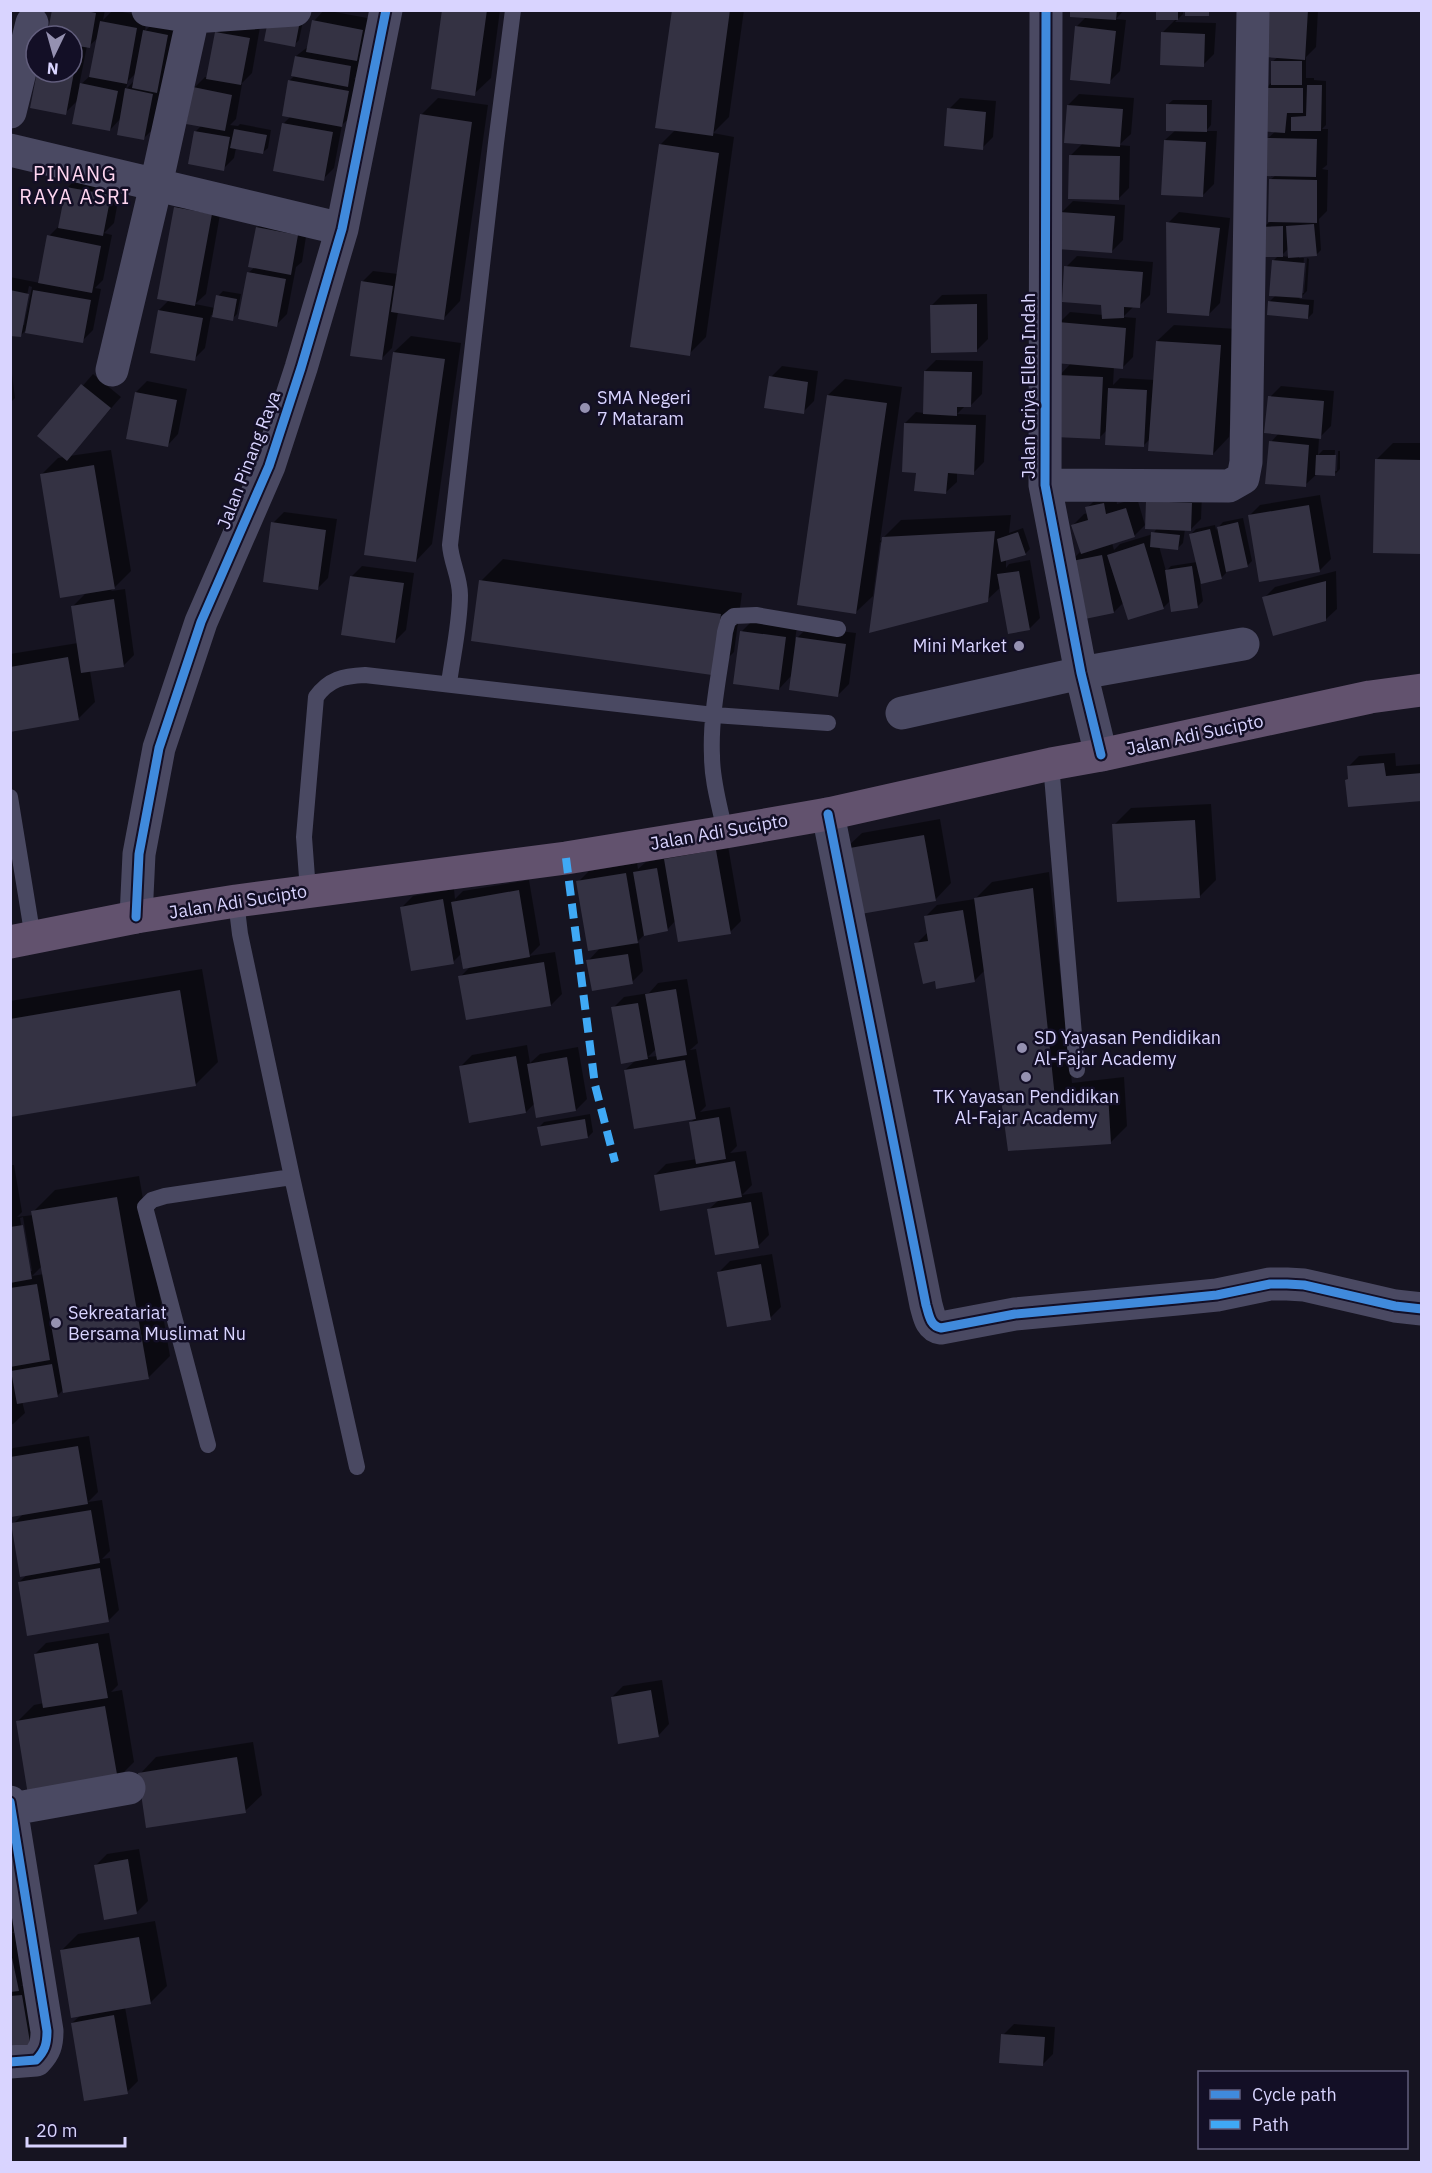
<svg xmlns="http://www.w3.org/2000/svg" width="1432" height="2173" font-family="'IBM Plex Sans',sans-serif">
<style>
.shadow{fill:#0007;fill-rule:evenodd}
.building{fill:#343243}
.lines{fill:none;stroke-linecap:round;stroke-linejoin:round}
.service{stroke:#4a4962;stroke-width:16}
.minor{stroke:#4a4962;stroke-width:33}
.trunk{stroke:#62526e;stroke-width:33}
.quiet{stroke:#3fa9f5;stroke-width:8;stroke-dasharray:15 8;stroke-linecap:butt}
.cycleway-casing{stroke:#130f26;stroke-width:13}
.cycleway{stroke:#408adc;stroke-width:9}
.poi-dot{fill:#9591b1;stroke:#130f26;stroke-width:2}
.labels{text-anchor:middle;stroke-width:5;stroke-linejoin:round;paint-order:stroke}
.street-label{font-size:18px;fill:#d9d4ff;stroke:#130f26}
.poi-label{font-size:18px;fill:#d9d4ff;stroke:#130f26;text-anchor:start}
.neighbourhood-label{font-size:20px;letter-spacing:1.5px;fill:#ffd6f0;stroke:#130f26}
</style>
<rect width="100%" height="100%" fill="#161421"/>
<!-- shadow -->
<path class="shadow" d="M54,10H105L103,20L113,10L147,17L145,31L156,20L178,24L155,127L144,138L121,118L110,130L78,100L65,113L38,72H72V36H49ZM99,37L92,74L79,86L87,46H89ZM137,72L135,80L126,89L128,81Z
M324,10L373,19L359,74L354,79L359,80L352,115L342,125L334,168L323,179L284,123L291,116L290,80L295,75L296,56L309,46L314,21Z
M444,10H500L491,78L474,94Z
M674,10H744L729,117L713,133L734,137L706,337L689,354L660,145L676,129Z
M1072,10H1124L1116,19L1126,20L1120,71L1109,82L1076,27L1086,17Z
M1158,10H1183V14L1175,22L1216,23L1214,54L1203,65L1162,33L1176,19Z
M1270,10H1318L1316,47L1306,57V78H1314V80L1326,81V125L1322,129H1328L1327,165L1322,169L1328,170L1327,211L1319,219L1321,250L1316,255L1299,256V258H1304L1301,293H1304L1307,258L1309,259L1307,291L1299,299L1314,300L1313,313L1308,318L1269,302L1276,295L1273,261L1279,255L1263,227L1270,222V180L1276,175L1267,139L1276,131L1266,88L1273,81V61L1278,57ZM1289,248L1290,257L1281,256Z
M303,21L299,40L294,45L266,40Z
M228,22L260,27L252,73L241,84H242L236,119L230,125L238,126L240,124L271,130L268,148L262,153L236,148L234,158L223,169L195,132L202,125L194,88L205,77L208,78L217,33Z
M1079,94L1134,98L1131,134L1119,145L1130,146L1129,188L1118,199L1070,156L1083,143L1068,105Z
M438,98L488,105L460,301L444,318L398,312L392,348L381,359L362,282L373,271L398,274L421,115Z
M960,98L996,101L993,137L982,148L949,109Z
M1173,100H1212L1211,125L1206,131H1217L1214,184L1203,195L1165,140L1176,130L1167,105Z
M78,177L121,185L114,223L104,233L112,235L103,280L95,288L101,289L93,330L82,341L25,331L20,336L10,334V277L40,283L49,236L60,225L67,188ZM29,286L32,287L24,325H21Z
M187,197L222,203L206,294L195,304L215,308L218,296L223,291L241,294L237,314L232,319L211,315L205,348L194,359L159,310L169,300L176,208Z
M1073,201L1125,205L1123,240L1112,251L1062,212Z
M1179,212L1230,218L1220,303L1209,314L1168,223Z
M268,217L308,224L302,262L296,267L287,314L276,325L248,273L255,267L257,228Z
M1077,256L1153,262L1150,295L1139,306H1134L1123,317L1136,318L1133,357L1122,368L1114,367L1113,385L1120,378L1155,380L1157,341L1174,325L1237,329L1229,437L1213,454L1151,438L1143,446L1107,430L1100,437L1059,376L1071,363L1059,323L1070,312L1103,315V304L1066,267Z
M987,294L988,339L977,350L931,306L942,295Z
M411,336L461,343L432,544L416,561L394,352Z
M10,358L15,398L10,403Z
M936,360L983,361L982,394L971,405H966L957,414L986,415L984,462L973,473L957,472V482L945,493L917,471L905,423L916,412L924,413L925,371Z
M782,366L818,371L814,401L803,412L771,377Z
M93,374L121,397L69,456L111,450L131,571L111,591L125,589L134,655L123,666L90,671L95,702L78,719L10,730V654L78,643L73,606L87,592L41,475L58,458L64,457L39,436Z
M845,379L902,387L880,541L901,520L1011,515L1009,533L1023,528L1030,549L1025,554L1006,559V568L1009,564L1030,560L1040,618L1029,629L1001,587L987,600L880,542L873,596L856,612L828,395Z
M147,381L187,389L178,434L167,446L136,392Z
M1281,386L1334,391L1331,426L1319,438L1318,455L1323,450H1335L1334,471H1337L1338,451H1340V469L1334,475L1317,474L1305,485L1271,442L1279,433L1270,397Z
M1393,443H1422V552L1376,460Z
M1115,493L1117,504L1137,498L1145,525L1134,536L1112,543L1114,550L1120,544L1153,534L1157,528L1148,502L1202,493L1201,519L1190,530L1185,529L1183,543L1178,548L1159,546L1166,571L1171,566L1197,562L1191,534L1196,529L1215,525L1216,530L1223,522L1243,518L1252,561L1247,566L1226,571V573L1221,578L1200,582L1203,601L1198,606L1171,600L1163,608L1124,602L1114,612L1069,563L1081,551L1073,525L1084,514L1088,513L1087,508L1098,497Z
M1320,495L1331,559L1320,570L1249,516L1260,505Z
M284,512L337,519L328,578L317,589L273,523Z
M503,559L742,593L734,652L712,674L481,581Z
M362,566L414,573L406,630L395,641L351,577Z
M1336,571L1337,609L1325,620L1264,598L1275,587Z
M753,620L797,627L795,640L808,627L856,633L849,684L838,695L792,675L779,689L742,631Z
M1395,753L1396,766L1422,764V799L1349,778L1348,767L1359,756Z
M1211,804L1216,880L1200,896L1114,825L1131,808Z
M940,819L951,883L935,900L845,849L862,833Z
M727,840L741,921L730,932L676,920L667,930L645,934L635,944L639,943L643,971L632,982L588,961L601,947L578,882L589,871L637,863L638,869L646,862L667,858Z
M1049,872L1072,1083L1124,1077L1127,1126L1110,1143L1009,1149L985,970L974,981L936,979L916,944L927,933L926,916L937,905L975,899L992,882Z
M529,880L540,945L529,956L555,952L562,994L551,1005L460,977L471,966L461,954L453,962L402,907L413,896L454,889L455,899L463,891Z
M202,969L218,1062L196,1084L10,1116V1001Z
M687,979L698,1043L690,1050L696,1049L706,1106L700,1112L730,1107L737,1146L730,1153L746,1151L752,1185L742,1195L762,1192L769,1235L758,1246L709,1209L719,1200L655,1175L666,1164L697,1159L690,1123L696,1117L635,1128L625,1070L636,1060L613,1008L624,997L649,993L658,983ZM656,1049L658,1056L648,1057Z
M527,1045L530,1063L540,1054L578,1047L587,1099L576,1110L535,1103L526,1112L461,1066L472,1055Z
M590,1114L593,1132L588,1137L539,1127L544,1122Z
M10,1165H14L22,1212L17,1217L33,1215V1212L55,1190L139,1176L170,1356L148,1378L63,1390L57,1396L22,1401L25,1413L13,1424L10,1425ZM23,1217L32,1271H29L20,1218ZM42,1266L44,1274L32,1276Z
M772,1254L781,1307L770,1318L719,1272L730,1261Z
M89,1436L98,1492L88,1502L102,1500L110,1551L102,1559L110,1558L119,1610L108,1621L19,1582L28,1574L13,1524L23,1514L12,1516L10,1506V1451L13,1448Z
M109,1633L118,1685L111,1692L122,1690L134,1762L117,1779L18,1721L34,1705L44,1703L35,1654L46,1643Z
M662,1680L669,1724L658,1736L612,1697L623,1686Z
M253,1742L262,1795L245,1811L140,1774L156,1757Z
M139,1849L148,1901L137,1912L96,1865L107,1854Z
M10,1882L20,1926L12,1933L21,1932L29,1978L21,1986L32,1984L42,2042L10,2053Z
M155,1921L167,1986L150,2003L125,2007L138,2081L127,2092L72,2023L81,2015L61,1951L78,1934Z
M1014,2024L1055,2027L1053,2054L1042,2065L1003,2035Z"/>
<!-- building -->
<path class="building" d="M52,10H81L96,13L90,48L72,45V36H47Z
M442,10H487L475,96L431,89Z
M672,10H730L713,136L655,128Z
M1070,10H1117L1116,20L1070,17Z
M1156,10H1178V20H1156Z
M1185,10H1209V16H1185Z
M1268,10H1308L1305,60L1265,57Z
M268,20L299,26L295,47L264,41Z
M312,20L363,30L357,61L306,52Z
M100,21L137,28L127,84L89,77Z
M1075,26L1116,31L1110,84L1070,80Z
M143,30L168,35L157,93L132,88Z
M215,32L250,38L241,85L206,79Z
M1161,32L1205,34L1204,67L1160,65Z
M72,50L78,51L66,115L30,108L37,72H72Z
M295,56L351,66L348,87L291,76Z
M1271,61H1302V85H1271Z
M288,80L349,91L342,127L282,116Z
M80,83L118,91L110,131L72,124Z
M1307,85H1322L1321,131H1291V117L1306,116Z
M193,87L232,95L225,131L186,124Z
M125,88L153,94L144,140L117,135Z
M1264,88H1303V113H1287L1285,133L1257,131Z
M1166,104L1207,105V132L1166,131Z
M1067,105L1123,109L1120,147L1064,143Z
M947,108L986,112L983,150L944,146Z
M420,114L472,122L444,320L391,312Z
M282,123L333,132L324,181L273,171Z
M234,129L267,135L263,154L230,148Z
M194,131L230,137L224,171L188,164Z
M1266,138L1317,139L1316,177L1264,176Z
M1164,140L1206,142L1203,197L1161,195Z
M659,144L719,153L690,356L630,347Z
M1069,155L1120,156L1119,200L1068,199Z
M1269,179L1317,180V223L1268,222Z
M66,187L111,195L103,236L58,228Z
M174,207L212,214L195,306L157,299Z
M1060,212L1115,216L1112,253L1057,249Z
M1166,222L1220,228L1209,316L1167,313Z
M1314,224L1317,256L1288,258L1286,226Z
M1283,226V257H1262L1261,227Z
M256,227L298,235L291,275L248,267Z
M47,235L101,246L92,293L38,283Z
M1272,260L1305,263L1302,298L1269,296Z
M1064,266L1143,272L1140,308L1124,307V318L1102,319L1101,305L1062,302Z
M247,272L286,279L277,327L238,319Z
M361,281L393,286L382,360L350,356Z
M10,290L29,294L21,337L10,336Z
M33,290L91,300L83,343L25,333Z
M216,295L237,299L233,321L212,317Z
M1268,301L1309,305L1308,319L1267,315Z
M977,304V352L931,353L930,305Z
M158,310L203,318L195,361L150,353Z
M1058,322L1126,328L1123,369L1055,363Z
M1156,341L1221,345L1213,455L1148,451Z
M393,352L445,359L416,562L364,555Z
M924,371L972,372L971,407H957V416L923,414Z
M1058,375L1103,377L1100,439L1054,437Z
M769,376L808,382L804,414L764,408Z
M81,384L111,408L67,461L37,436Z
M1108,388L1147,390L1144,447L1105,445Z
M135,392L177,400L168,447L126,439Z
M827,395L887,403L856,614L797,605Z
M1268,396L1324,401L1321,439L1264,433Z
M904,423L976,425L974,475L948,473L946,494L914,491L916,473L902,472Z
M1269,441L1309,445L1306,487L1265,484Z
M1316,455H1336L1335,476L1315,475Z
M1375,459L1422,460V554L1373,553Z
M94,465L115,589L60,598L40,474Z
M1146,501L1192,503L1191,531L1145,529Z
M1104,503L1106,514L1126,508L1135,537L1081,554L1071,525L1088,520L1085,507Z
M1309,505L1320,572L1259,582L1248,515Z
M271,522L326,530L318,590L263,582Z
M1238,522L1248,567L1226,572L1217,527Z
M1210,529L1222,579L1201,584L1189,534Z
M995,531L988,602L869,633L882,537Z
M1018,532L1026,555L1001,562L997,539Z
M1151,532L1180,535L1178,550L1150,547Z
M1144,543L1164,609L1128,620L1107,555Z
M1102,555L1114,613L1080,620L1067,562Z
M1192,566L1198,608L1171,612L1165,570Z
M1019,571L1030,630L1008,634L997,574Z
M350,576L404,583L395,643L341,635Z
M479,580L721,614L712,675L471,641Z
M1326,581V621L1273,636L1262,597Z
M114,599L124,667L81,673L71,606Z
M740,631L786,637L779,690L733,684Z
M796,637L846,644L838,697L789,690Z
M68,657L79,720L10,732V667Z
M1384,763L1386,776L1422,773V801L1348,807L1345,780L1348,779L1347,766Z
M1195,820L1200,898L1117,902L1112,824Z
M924,835L936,901L855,915L844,849Z
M716,850L731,934L678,942L664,859Z
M657,868L668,931L644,936L633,872Z
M626,873L638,943L588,951L576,881Z
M1033,888L1055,1098L1108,1093L1111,1144L1008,1151L974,898Z
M519,890L530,957L463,969L451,902Z
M443,899L454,964L411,971L400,907Z
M963,910L975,982L936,989L935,981L923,984L914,943L928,941L924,916Z
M628,954L633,984L592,991L586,960Z
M544,962L551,1006L466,1020L458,976Z
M676,989L687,1055L657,1060L645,994Z
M180,990L196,1086L10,1117V1019Z
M638,1003L648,1059L621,1064L611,1007Z
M516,1056L526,1113L469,1123L459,1066Z
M567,1057L576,1111L536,1118L527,1064Z
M685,1060L696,1119L634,1129L624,1070Z
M719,1117L726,1159L696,1164L689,1122Z
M585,1119L588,1138L541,1146L537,1127Z
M735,1161L742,1197L660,1211L654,1175Z
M117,1197L149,1379L63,1393L31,1211Z
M751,1202L759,1248L715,1255L707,1209Z
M23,1225L32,1279L10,1283V1227Z
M761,1264L771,1320L727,1327L717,1272Z
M37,1284L50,1360L10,1367V1288Z
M52,1364L58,1397L17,1404L11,1371Z
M78,1446L88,1504L11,1517L10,1457Z
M91,1510L100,1563L20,1577L11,1523Z
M100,1568L109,1622L27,1636L18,1582Z
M98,1643L108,1698L43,1708L34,1654Z
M651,1690L659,1737L618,1744L611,1697Z
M105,1706L118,1780L28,1795L16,1721Z
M237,1757L246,1813L146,1828L138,1773Z
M128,1859L137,1914L104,1920L94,1865Z
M139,1937L151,2004L71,2018L60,1950Z
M10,1948L19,1991L10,1992Z
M22,1995L32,2054L10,2055V1996Z
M114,2015L128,2094L84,2101L71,2023Z
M1001,2034L1045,2037L1043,2066L999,2063Z"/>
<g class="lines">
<!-- service -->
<path class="service" d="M449,683C453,654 460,624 460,595C460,577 451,562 450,545L496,143L513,10
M1051,764L1077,1070
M10,797L33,938
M725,832C720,807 712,782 712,756C710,715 720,672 725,632L728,621L734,616L756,615L838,629
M308,891L304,837L316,697C329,679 343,676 365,675L714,715L828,723
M236,901L240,934L292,1177L357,1467
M208,1445L145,1207L152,1200L165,1196L292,1177"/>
<!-- minor -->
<path class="minor" d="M148,10L193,17L295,10
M1046,10L1045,485L1081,673L1101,755
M10,112L32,23
M10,150L342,229
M112,370L156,185L193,17
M1045,485L1229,486L1243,478L1246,462L1253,10
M902,713L1081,673L1243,644
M828,814L926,1305C929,1315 930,1326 941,1328L1015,1314L1177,1299L1217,1295L1270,1284H1287L1304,1285L1395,1306L1422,1309
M136,917L139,854L159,748L201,622L269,466L301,368L342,229L386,10
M10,1802L47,2031C47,2044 45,2051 36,2060L10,2062
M12,1809L129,1788"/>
<!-- trunk -->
<path class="trunk" d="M10,942L136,917L236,901L566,858L725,832L828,814L1051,764L1101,755L1370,697L1422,690"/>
<!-- quiet -->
<path class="quiet" d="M566,858L595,1085L615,1162"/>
<!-- cycleway casing -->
<g class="cycleway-casing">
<path id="cycleway" d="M1046,10L1045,485L1081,673L1101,755
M828,814L926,1305C929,1315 930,1326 941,1328L1015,1314L1177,1299L1217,1295L1270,1284H1287L1304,1285L1395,1306L1422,1309
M136,917L139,854L159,748L201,622L269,466L301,368L342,229L386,10
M10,1802L47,2031C47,2044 45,2051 36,2060L10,2062"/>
</g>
<!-- cycleway -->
<use href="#cycleway" class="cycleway"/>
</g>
<!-- markers -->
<g class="poi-dot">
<circle cx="585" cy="408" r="6"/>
<circle cx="1019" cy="646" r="6"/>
<circle cx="1022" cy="1048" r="6"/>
<circle cx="1026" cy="1077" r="6"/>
<circle cx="56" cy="1323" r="6"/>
</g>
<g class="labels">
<!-- street labels -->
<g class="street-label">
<text transform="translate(1029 386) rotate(-90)" y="6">Jalan Griya Ellen Indah</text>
<text transform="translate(249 460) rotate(-69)" y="6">Jalan Pinang Raya</text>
<text transform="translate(1195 735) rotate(-12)" y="6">Jalan Adi Sucipto</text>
<text transform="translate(719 832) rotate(-10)" y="6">Jalan Adi Sucipto</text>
<text transform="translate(238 902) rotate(-9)" y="6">Jalan Adi Sucipto</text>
</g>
<!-- poi labels -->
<g class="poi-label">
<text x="597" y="404">SMA Negeri<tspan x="597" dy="21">7 Mataram</tspan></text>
<text x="1007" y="652" text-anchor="end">Mini Market</text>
<text x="1034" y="1044">SD Yayasan Pendidikan<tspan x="1034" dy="21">Al-Fajar Academy</tspan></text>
<text x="1026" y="1103" text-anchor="middle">TK Yayasan Pendidikan<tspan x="1026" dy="21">Al-Fajar Academy</tspan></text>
<text x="68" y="1319">Sekreatariat<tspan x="68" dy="21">Bersama Muslimat Nu</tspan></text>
</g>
<!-- neighbourhood labels -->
<g class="neighbourhood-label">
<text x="75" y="181">PINANG<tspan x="75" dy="23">RAYA ASRI</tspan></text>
</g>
</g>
<!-- border -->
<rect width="1432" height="2173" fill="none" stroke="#d9d4ff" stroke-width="24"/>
<!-- legend -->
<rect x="1198" y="2071" width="210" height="78" fill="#130f26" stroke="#625e7d" stroke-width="1.5"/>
<rect x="1210" y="2090" width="30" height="9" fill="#408adc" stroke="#625e7d" stroke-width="1.5"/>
<text x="1252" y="2101" font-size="18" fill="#d9d4ff">Cycle path</text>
<rect x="1210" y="2120" width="30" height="9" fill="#3fa9f5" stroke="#625e7d" stroke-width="1.5"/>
<text x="1252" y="2131" font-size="18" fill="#d9d4ff">Path</text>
<!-- north arrow -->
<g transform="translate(54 54) rotate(185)"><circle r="28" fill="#130f26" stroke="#625e7d" stroke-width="1.5"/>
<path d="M0-4.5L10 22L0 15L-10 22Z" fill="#9591b1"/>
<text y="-9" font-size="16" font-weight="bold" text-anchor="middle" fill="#d9d4ff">N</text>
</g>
<!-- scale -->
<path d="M27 2137v9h98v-9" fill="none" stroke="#d9d4ff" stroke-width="3"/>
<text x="36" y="2137" font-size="18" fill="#d9d4ff" stroke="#130f26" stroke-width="4.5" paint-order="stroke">20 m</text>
</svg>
